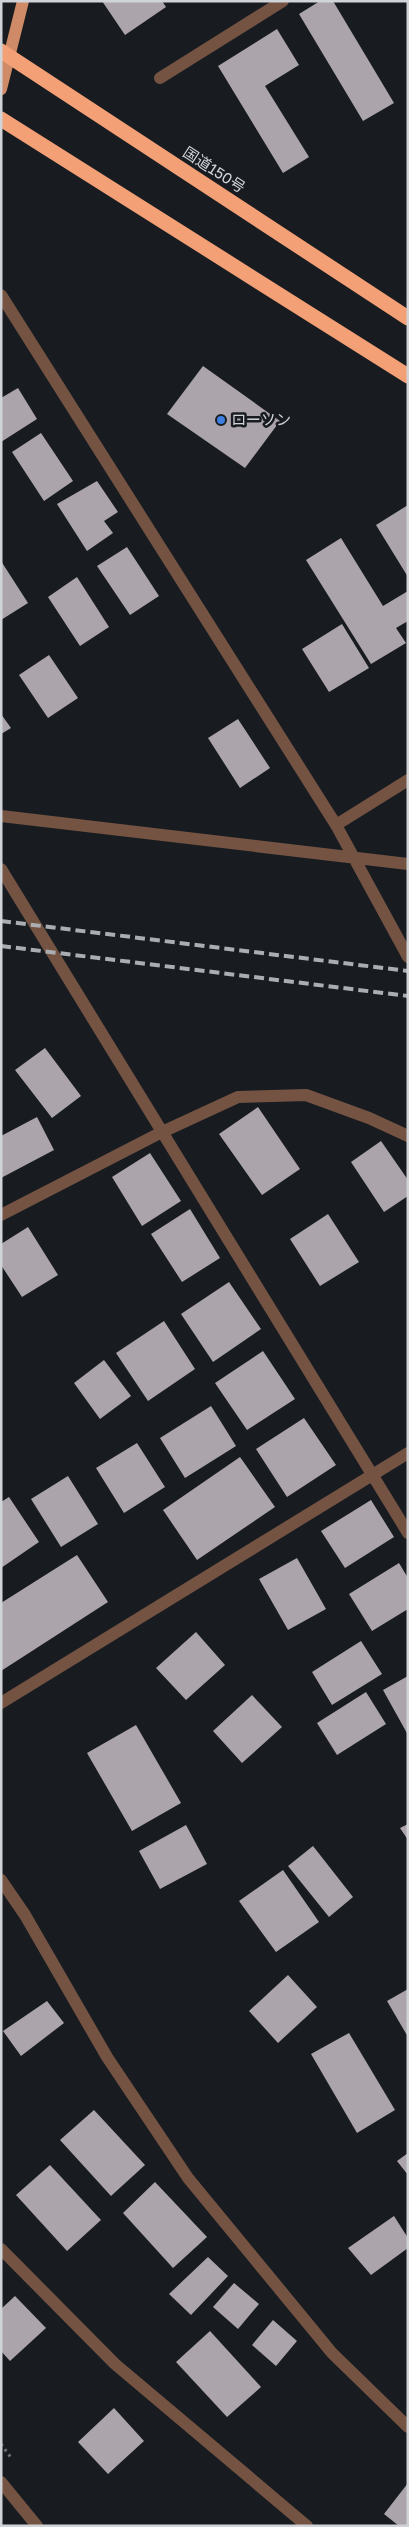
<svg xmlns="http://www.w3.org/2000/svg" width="409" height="2527" font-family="'Golos Text','Noto Sans JP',sans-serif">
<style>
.building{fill:#aba4aa}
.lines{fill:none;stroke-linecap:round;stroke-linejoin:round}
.path{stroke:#6e7176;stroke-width:3;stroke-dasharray:2.5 4;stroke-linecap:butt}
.minor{stroke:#745343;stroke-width:12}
.major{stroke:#cf8b67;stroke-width:12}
.highway{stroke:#f3a076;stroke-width:15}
.rail{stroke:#aaaeb2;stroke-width:4;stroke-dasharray:10 5;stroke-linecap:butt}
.shop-dot{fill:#3f7fe0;stroke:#181c21;stroke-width:2}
.labels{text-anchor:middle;stroke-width:5;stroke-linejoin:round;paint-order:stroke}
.street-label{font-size:15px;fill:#d0d3d7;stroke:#181c21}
.poi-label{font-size:15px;fill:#d0d3d7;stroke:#181c21;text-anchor:start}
</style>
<rect width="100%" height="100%" fill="#181c21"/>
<!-- building -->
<path class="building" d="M102,1H162L166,7L125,35Z
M320,1H333L394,103L363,121L299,14Z
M277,29L299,65L265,86L309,157L283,173L218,66Z
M203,366L280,421L245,468L167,414Z
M18,388L37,419L1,442V398Z
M41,433L73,481L44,501L12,452Z
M97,481L118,512L104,521L113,533L87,551L57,504Z
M408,505V577L376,525Z
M341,538L383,606L408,591V621L396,628L406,643L371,664L306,560Z
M127,547L159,596L130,615L97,566Z
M1,561L28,603L1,620Z
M77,577L109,627L80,646L48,597Z
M342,624L369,668L329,692L302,649Z
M49,655L78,698L48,718L19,675Z
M1,714L11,728L1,734Z
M238,719L270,768L240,788L208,738Z
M45,1048L81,1096L52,1118L15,1070Z
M258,1107L300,1169L262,1195L219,1134Z
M37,1117L54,1150L1,1178V1136Z
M381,1141L408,1180V1196L384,1212L351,1162Z
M150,1153L181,1201L142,1226L112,1177Z
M190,1209L220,1258L182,1282L151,1234Z
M328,1214L359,1262L320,1286L290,1239Z
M28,1227L58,1275L22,1297L1,1265V1244Z
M229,1282L261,1329L213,1362L181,1314Z
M164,1321L195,1369L148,1401L116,1353Z
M263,1351L295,1399L247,1430L215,1383Z
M104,1360L131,1396L100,1419L74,1383Z
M211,1406L236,1446L185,1478L160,1438Z
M304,1418L336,1465L287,1497L256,1449Z
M137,1443L165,1487L124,1513L96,1468Z
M240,1457L275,1507L197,1560L163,1510Z
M68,1476L98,1524L61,1547L31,1499Z
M9,1497L39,1542L1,1568V1502Z
M371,1500L394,1537L345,1568L321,1531Z
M77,1555L108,1602L1,1671V1603Z
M297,1558L326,1609L288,1630L259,1579Z
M399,1563L408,1578V1609L372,1631L349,1594Z
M196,1632L225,1665L186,1700L156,1668Z
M361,1641L382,1674L332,1705L312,1672Z
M408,1676V1735L383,1690Z
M366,1692L386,1724L337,1755L317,1723Z
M252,1695L282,1727L242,1763L213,1731Z
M136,1725L181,1803L132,1831L87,1753Z
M408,1824V1840L400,1828Z
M186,1825L207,1864L160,1889L139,1851Z
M313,1846L353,1897L329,1917L288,1866Z
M283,1870L319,1922L276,1952L239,1901Z
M288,1975L317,2007L278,2043L249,2011Z
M408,1989V2037L387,2001Z
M47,2001L64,2023L21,2056L3,2031Z
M349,2033L395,2110L357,2133L311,2054Z
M94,2110L145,2165L111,2196L60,2140Z
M408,2153V2175L397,2161Z
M50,2165L101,2220L67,2251L16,2195Z
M155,2182L207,2237L173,2268L123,2213Z
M394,2216L408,2238V2248L371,2275L348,2248Z
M208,2257L228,2276L191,2315L169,2294Z
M234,2283L259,2304L238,2329L213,2307Z
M15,2296L46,2328L10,2361L1,2351V2309Z
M273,2320L297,2341L276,2366L252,2345Z
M210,2331L261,2387L227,2417L176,2362Z
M114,2408L144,2441L108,2474L78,2442Z
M408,2483V2526H399L384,2514Z"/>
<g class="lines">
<!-- path -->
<path class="path" d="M1,2444L12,2459"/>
<!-- minor -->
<path class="minor" d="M160,78L283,1
M1,295L336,825L408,957
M1,816L408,864
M336,825L408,780
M1,869L408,1533
M1,1215L160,1133L238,1097L306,1095L369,1118L408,1136
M1,1703L408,1453
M1,1880L25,1915L107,2057L188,2178L332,2353L408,2427
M1,2249L115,2364L307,2526
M1,2482L37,2526"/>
<!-- major -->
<path class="major" d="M1,89L23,1"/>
<!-- highway -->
<path class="highway" d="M1,51L408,318
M1,119L408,376"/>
<!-- rail -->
<path class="rail" d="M1,921L408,971
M1,946L408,996"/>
</g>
<!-- markers -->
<circle class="shop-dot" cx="221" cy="420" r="5"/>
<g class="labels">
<!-- street labels -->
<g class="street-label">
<text transform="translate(214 170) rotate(33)" y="5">国道150号</text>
</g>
<!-- poi labels -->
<g class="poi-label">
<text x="231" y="425">ローソン</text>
</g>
</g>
<!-- border -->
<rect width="409" height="2527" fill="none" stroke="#d0d3d7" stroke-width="5"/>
</svg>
